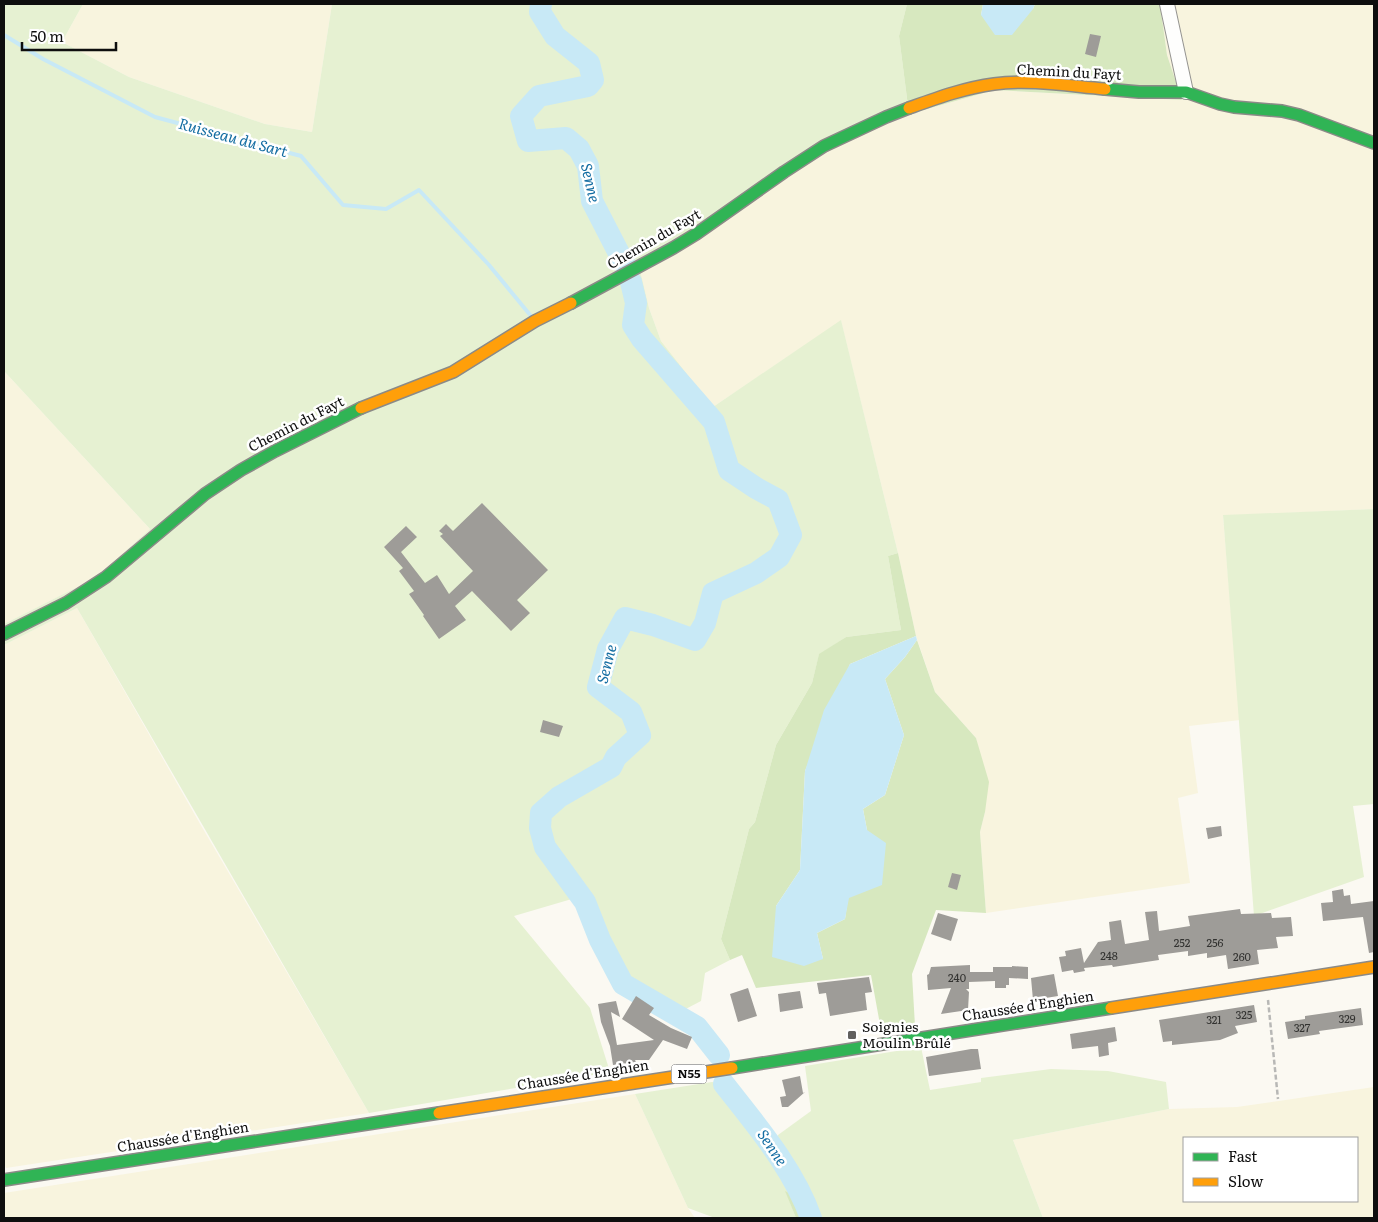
<svg xmlns="http://www.w3.org/2000/svg" width="1378" height="1222" font-family="Literata,serif">
<style>
.farmland{fill:#f8f4de;fill-rule:evenodd}
.green{fill:#e6f1d2}
.forest{fill:#d7e8bf}
.water{fill:#c8e9f6}
.lines{fill:none;stroke-linecap:round;stroke-linejoin:round}
.stream{stroke:#c8e9f6;stroke-width:4}
.river{stroke:#c8e9f6;stroke-width:22}
.building{fill:#9e9c98}
.street-casing{stroke:#959491;stroke-width:16}
.fast-casing{stroke:#8b8a87;stroke-width:14}
.slow-casing{stroke:#8b8a87;stroke-width:14}
.path{stroke:#b8b8b6;stroke-width:2.5;stroke-dasharray:5 2.5;stroke-linecap:butt}
.street{stroke:#fefefd;stroke-width:14}
.fast{stroke:#30b455;stroke-width:11}
.slow{stroke:#ff9f0a;stroke-width:11}
.poi-dot{fill:#61605e;stroke:#fff;stroke-width:2}
.labels{text-anchor:middle;stroke-width:5;stroke-linejoin:round;paint-order:stroke}
.number-label{font-size:11px;fill:#323230}
.shield{fill:#fff;stroke:#565656;stroke-width:1}
.shield-label{font-size:12px;font-weight:bold;fill:#0e0e0e}
.street-label{font-size:14px;fill:#0e0e0e;stroke:#fff}
.poi-label{font-size:14px;fill:#0e0e0e;stroke:#fff;text-anchor:start}
.water-label{font-size:15px;font-style:italic;fill:#146da2;stroke:#fff}
</style>
<rect width="100%" height="100%" fill="#fbf9f2"/>
<!-- farmland -->
<path class="farmland" d="M83,4H332L312,132L265,124L129,77L62,42Z
M1160,4H1374V509L1223,516L1240,720L1189,726L1198,793L1178,798L1190,883L986,913L980,832L985,812L976,738L935,692L916,636L898,553L841,321L713,407L661,341L649,308L640,270L845,141L929,106L994,90L1182,100L1167,55Z
M4,371L150,529L95,578L4,624Z
M77,608L199,822L369,1113L6,1168L4,1164V645Z
M1374,1087V1218H1043L1013,1140L1169,1109L1237,1107ZM1184,1138H1357V1201H1184Z
M635,1094L688,1208L695,1218H4V1193Z"/>
<!-- green -->
<path class="green" d="M4,4H83L62,42L129,77L265,124L312,132L332,4H907L899,36L909,114L845,141L640,270L649,308L661,341L713,407L841,320L898,553L888,556L901,630L846,637L819,655L812,683L776,745L755,822L749,829L721,939L730,960L705,973L701,1001L678,1013L623,981L582,896L514,916L590,1008L610,1072L369,1113L77,608L4,645V624L95,578L150,529L4,371Z
M1374,509V804L1353,806L1364,877L1254,916L1223,515Z
M921,1047L930,1090L981,1082V1078L1051,1069L1108,1071L1166,1082L1169,1109L1013,1140L1043,1218H812L805,1201L786,1192L796,1218H715L688,1208L635,1094L712,1082L724,1084L772,1145L778,1135L811,1111L805,1066Z"/>
<!-- forest -->
<path class="forest" d="M907,4H983L981,15L1033,9L1035,4H1160L1167,55L1182,100L994,90L909,114L899,36Z
M898,553L916,636L850,664L805,771L800,870L776,906L823,959L817,933L845,919L848,898L867,830L863,809L885,795L904,735L885,679L905,657L917,640L935,692L976,738L989,782L985,812L980,832L986,913L936,910L912,974L915,1026L881,1030L871,975L756,988L742,955L730,960L721,939L749,829L755,822L776,745L812,683L819,654L846,637L901,630L888,556Z
M785,1191L805,1201L812,1218H796Z"/>
<!-- water -->
<path class="water" d="M983,4H1035L1033,9L1012,35H995L981,15Z
M916,636L917,640L905,657L885,679L904,735L885,795L863,809L867,830L886,843L882,885L849,898L845,919L817,933L823,959L804,966L772,957L776,906L800,870L805,771L824,710L850,664Z"/>
<g class="lines">
<!-- stream -->
<path class="stream" d="M4,35L43,59L155,117L301,156L343,205L386,209L419,190L489,265L531,316"/>
<!-- river -->
<path class="river" d="M541,4L540,12L555,36L589,63L593,80L588,86L539,96L521,116L528,141L566,138L579,149L588,166L592,201L625,265
M631,282L636,303L633,325L642,339L714,422L729,470L756,488L778,500L791,535L779,557L756,573L713,593L705,623L695,640L653,625L625,618L608,649L598,687L631,712L640,735L616,757L611,767L559,797L541,813L540,828L545,847L585,902L600,940L623,984L697,1027L719,1055
M724,1084C756,1125 794,1169 811,1218"/>
</g>
<!-- building -->
<path class="building" d="M1090,34L1101,36L1096,57L1085,54Z
M482,503L548,570L517,600L530,613L511,631L472,591L455,606L466,620L439,639L423,616L424,615L409,594L414,591L399,571L403,568L384,547L406,526L417,537L401,552L425,583L437,575L449,594L473,571L440,536L443,534L439,531L446,524L453,531Z
M543,720L563,726L559,737L540,732Z
M1221,826L1222,836L1208,839L1206,828Z
M952,873L961,875L957,890L948,887Z
M1343,889L1344,896L1350,895L1351,904L1374,901V952L1369,953L1363,917L1323,921L1321,903L1333,902L1332,891Z
M1240,909L1241,914L1271,913L1272,918L1291,917L1293,936L1276,937L1278,948L1257,950L1259,964L1228,969L1226,955L1207,958V953L1188,956V951L1158,955L1159,960L1113,967L1112,965L1084,968L1085,971L1074,973L1073,970L1062,972L1059,957L1066,956L1065,951L1081,948L1084,963L1098,942L1111,940L1109,922L1121,920L1125,944L1149,940L1145,912L1157,911L1159,931L1190,926L1188,916Z
M938,913L958,919L951,941L931,934Z
M970,965V972H993V967H1012V966L1028,967V979L1009,978V985H1006V988H995V981L969,982V989H966L969,992L968,1010L941,1014L951,988L928,990L927,975L929,974L931,967Z
M1054,974L1058,996L1033,1000L1031,978Z
M869,977L872,992L865,993L867,1010L830,1016L826,993L819,994L817,983Z
M748,988L757,1016L738,1022L730,994Z
M800,991L803,1008L780,1012L778,994Z
M636,996L654,1008L649,1015L671,1028L692,1037L687,1049L663,1040L649,1060H635L636,1062L613,1065L610,1046L601,1022L598,1004L616,1001L620,1017L611,1012L617,1045L654,1040L622,1019Z
M1254,1005L1257,1022L1235,1026L1238,1033L1220,1040L1172,1045V1041L1163,1042L1159,1020Z
M1361,1008L1363,1025L1319,1031L1320,1034L1288,1039L1285,1022L1305,1019V1016Z
M1115,1027L1117,1041L1108,1043L1109,1055L1099,1057L1098,1046L1072,1049L1070,1034Z
M971,1049H978L981,1069L929,1076L926,1057Z
M800,1076L803,1093L805,1092L788,1107H782L780,1097L786,1096L782,1080Z"/>
<g class="lines">
<!-- street casing -->
<g class="street-casing">
<path id="street" d="M1167,4L1186,92"/>
</g>
<!-- fast casing -->
<g class="fast-casing">
<path id="fast" d="M1105,89L1139,92H1186L1220,104L1234,107L1282,111L1299,115L1374,143
M571,303L673,248L696,234L784,172L824,146L886,117L909,108
M4,634L66,603L106,577L205,494L241,470L275,451L361,408
M732,1068L1111,1008
M4,1180L439,1113"/>
</g>
<!-- slow casing -->
<g class="slow-casing">
<path id="slow" d="M909,108C937,98 964,88 994,84C1030,79 1069,86 1105,89
M361,408L453,372L535,321L571,303
M1111,1008L1374,967
M439,1113L732,1068"/>
</g>
<!-- path -->
<path class="path" d="M1268,1000L1278,1099"/>
<!-- street -->
<use href="#street" class="street"/>
<!-- fast -->
<use href="#fast" class="fast"/>
<!-- slow -->
<use href="#slow" class="slow"/>
</g>
<!-- markers -->
<rect class="poi-dot" x="847" y="1030" width="10" height="10" rx="2.5"/>
<g class="labels">
<!-- number labels -->
<g class="number-label">
<text x="1182" y="947">252</text>
<text x="1215" y="947">256</text>
<text x="1109" y="960">248</text>
<text x="1242" y="961">260</text>
<text x="957" y="982">240</text>
<text x="1244" y="1019">325</text>
<text x="1347" y="1023">329</text>
<text x="1214" y="1024">321</text>
<text x="1302" y="1032">327</text>
</g>
<!-- shield labels -->
<rect class="shield" x="671.5" y="1064.5" width="35" height="19" rx="4"/>
<g class="shield-label">
<text x="689" y="1078">N55</text>
</g>
<!-- street labels -->
<g class="street-label">
<text transform="translate(1069 72) rotate(3)" y="5">Chemin du Fayt</text>
<text transform="translate(654 239) rotate(-30)" y="5">Chemin du Fayt</text>
<text transform="translate(296 424) rotate(-27)" y="5">Chemin du Fayt</text>
<text transform="translate(1028 1006) rotate(-9)" y="5">Chaussée d'Enghien</text>
<text transform="translate(583 1075) rotate(-9)" y="5">Chaussée d'Enghien</text>
<text transform="translate(183 1137) rotate(-9)" y="5">Chaussée d'Enghien</text>
</g>
<!-- poi labels -->
<g class="poi-label">
<text x="862" y="1032">Soignies<tspan x="862" dy="16">Moulin Brûlé</tspan></text>
</g>
<!-- water labels -->
<g class="water-label">
<text transform="translate(233 138) rotate(15)" y="5">Ruisseau du Sart</text>
<text transform="translate(590 183) rotate(77)" y="5">Senne</text>
<text transform="translate(607 664) rotate(-76)" y="5">Senne</text>
<text transform="translate(772 1148) rotate(56)" y="5">Senne</text>
</g>
</g>
<!-- border -->
<rect width="1378" height="1222" fill="none" stroke="#0e0e0e" stroke-width="10"/>
<!-- legend -->
<rect x="1183" y="1137" width="175" height="65" fill="#ffffff" stroke="#9f9f9f"/>
<rect x="1193" y="1153" width="25" height="8" fill="#30b455" stroke="#9f9f9f"/>
<text x="1228" y="1162" font-size="15" fill="#0e0e0e">Fast</text>
<rect x="1193" y="1178" width="25" height="8" fill="#ff9f0a" stroke="#9f9f9f"/>
<text x="1228" y="1187" font-size="15" fill="#0e0e0e">Slow</text>
<!-- scale -->
<path d="M22 42v8h94v-8" fill="none" stroke="#0e0e0e" stroke-width="2.5"/>
<text x="30" y="42" font-size="15" fill="#0e0e0e" stroke="#ffffff" stroke-width="4" paint-order="stroke">50 m</text>
</svg>
